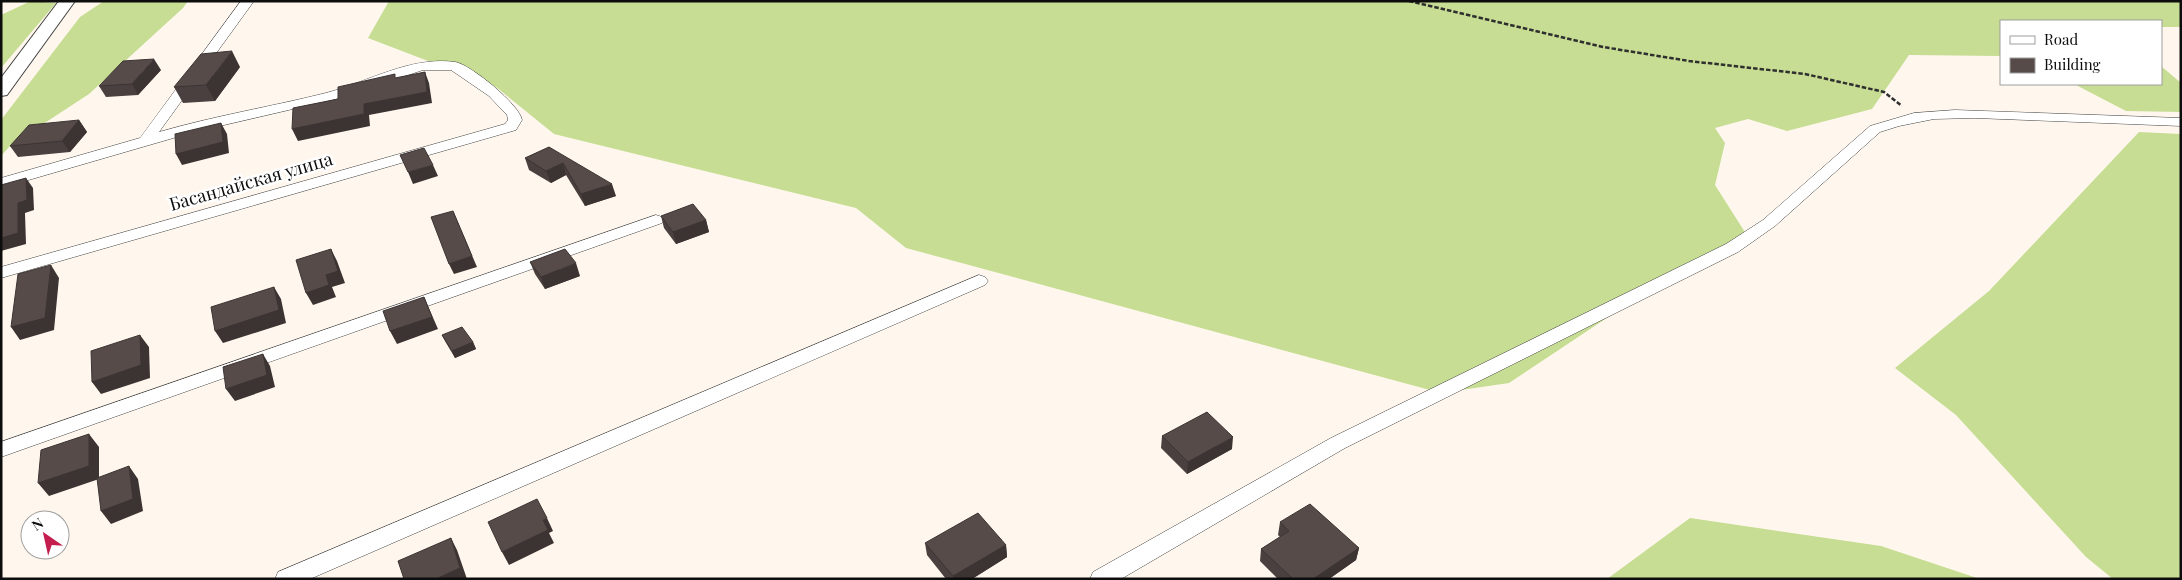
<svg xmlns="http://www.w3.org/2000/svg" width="2182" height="580" font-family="'Playfair Display',serif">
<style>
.forest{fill:#c6dd93}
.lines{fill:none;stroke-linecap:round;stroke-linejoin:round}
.minor-casing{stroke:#404040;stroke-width:1}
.tertiary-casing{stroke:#404040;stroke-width:2}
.path{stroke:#2f2f2f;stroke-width:2.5;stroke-dasharray:4.5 2;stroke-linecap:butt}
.minor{fill:#fff;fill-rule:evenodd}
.tertiary{fill:#fff;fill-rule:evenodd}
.wall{fill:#4a403f}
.shaded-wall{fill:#3c3433}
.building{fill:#564b49;stroke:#3c3433}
.labels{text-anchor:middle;stroke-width:5;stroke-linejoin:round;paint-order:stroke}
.street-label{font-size:18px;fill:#0d0d0d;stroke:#fff}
</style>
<rect width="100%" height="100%" fill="#fff7ed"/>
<!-- forest -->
<path class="forest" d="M31,1L56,3L1,68V15Z
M104,1H188L183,8L89,94L11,145L1,156V120L80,17Z
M389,1H2181V27H2161V21H2001V56L1909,55L1872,109L1787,131L1748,119L1715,128L1725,143L1715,185L1748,237L1676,272L1509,383L1441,393L906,248L856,208L554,134L496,87L368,38Z
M2161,66L2181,83V112L2126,111L2074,84H2161Z
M2139,132L2181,134V579H2113L2086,557L1956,415L1895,368L1989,291Z
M1690,518L1881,546L1980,579H1607Z"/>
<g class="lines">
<!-- minor casing -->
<g class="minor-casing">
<path id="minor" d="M241,1H254L159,132C214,116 270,107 326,93C368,82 410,56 455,62C470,64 520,105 522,120L516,130L1,278V267L505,124L508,120L507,115L489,96L451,70H423L336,99L194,132L1,188V178L140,138Z
M1955,110L2181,118V126L1975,118L1934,119L1899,126L1880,132L1775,226L1738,252L1345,448L1121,579H1090L1093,572L1331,438L1726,244L1763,220L1870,126L1914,113Z
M656,215L662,217L664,220L662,223L1,457V442Z
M979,275L985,277L988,281L985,285L310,579H275L278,572Z"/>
</g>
<!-- tertiary casing -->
<g class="tertiary-casing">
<path id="tertiary" d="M59,1H75L7,95L1,96V78Z"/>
</g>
<!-- path -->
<path class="path" d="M1409,1L1603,47L1689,61L1805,74L1884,92L1902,106"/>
<!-- minor -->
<use href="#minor" class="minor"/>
<!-- tertiary -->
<use href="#tertiary" class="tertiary"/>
</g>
<!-- wall -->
<path class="wall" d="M240,67L215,101L183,103L174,87Z
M161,70L138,95L106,97L99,86Z
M79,120L87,132L70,152L18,157L10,146Z
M549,147L616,196L585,206L566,175L551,183L529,170L525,158Z
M661,216L706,220L709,232L676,244L664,228Z
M530,262L580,276L545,289L535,274Z
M442,335L473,342L476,349L455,358L445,341Z
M1162,436L1232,449L1187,474L1161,448Z
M1280,522L1359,548L1356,560L1329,579H1278L1260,561L1261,549L1280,537L1278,535Z
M925,543L1006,545L1007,557L972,579H946L927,555Z"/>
<!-- shaded-wall -->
<path class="shaded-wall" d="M232,51L240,67L215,101L206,85Z
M154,59L161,70L138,95L132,84Z
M425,72L429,83L432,103L369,115L370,126L298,141L292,129Z
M79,120L87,132L70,152L62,141Z
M221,123L227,134L229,153L182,165L176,154Z
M563,163L566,175L551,183L546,171Z
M433,165L438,176L413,184L408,172Z
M26,178L33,188L34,210L25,213L26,244L1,251V238L18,203Z
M612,184L616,196L585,206L581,194Z
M453,211L477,267L454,274L449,264Z
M706,220L709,232L676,244L673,232Z
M331,249L337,261L345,283L332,287L336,297L313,305L306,293L326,275Z
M576,263L580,276L545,289L541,277Z
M51,265L59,278L54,330L20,340L11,327Z
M274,287L281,299L286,323L223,343L215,331Z
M424,297L438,329L397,344L390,331Z
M140,335L149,347L150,378L101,394L92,382Z
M473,342L476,349L455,358L452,351Z
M263,354L270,366L275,387L235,401L226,389Z
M89,434L99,447V479L49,496L38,483Z
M1233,437L1232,449L1187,474L1188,462Z
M129,466L138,479L143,511L111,524L101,511Z
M547,518L553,531L549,533L554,543L509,565L502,552L543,520Z
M1,534L2,535L1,558Z
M451,538L457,550L467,579H436Z
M1006,545L1007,557L972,579H953V576Z
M1359,548L1356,560L1329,579H1313Z"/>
<!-- building -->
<path class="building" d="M232,51L206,85L174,87L201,54Z
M154,59L132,84L99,86L123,61Z
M425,72L427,92L364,104V114L292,129L293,108L338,99V87L395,74V78Z
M79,120L62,141L10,146L29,125Z
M221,123L223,142L176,154L175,134Z
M549,147L612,184L581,194L563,163L546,171L525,158Z
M424,148L433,165L408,172L400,155Z
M26,178L27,200L18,203V233L1,238V185Z
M693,204L706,220L673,232L661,216Z
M453,211L472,256L449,264L431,217Z
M331,249L338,271L326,275L329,285L306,293L296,260Z
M565,249L576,263L541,277L530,262Z
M51,265L45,318L11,327L18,274Z
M274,287L279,310L215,331L211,307Z
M424,297L432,317L390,331L383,311Z
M462,327L473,342L452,351L442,335Z
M140,335L141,365L92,382L91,351Z
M263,354L267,375L226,389L223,367Z
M1207,412L1233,437L1188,462L1162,436Z
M89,434V466L38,483L41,450Z
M129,466L133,499L101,511L97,478Z
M537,499L547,518L543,520L548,530L502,552L488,522Z
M1310,504L1359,548L1313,579H1293L1261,549L1289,531L1280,522Z
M978,513L1006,545L953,576L925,543Z
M451,538L460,568L436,579H404L398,561Z"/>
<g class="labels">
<!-- street labels -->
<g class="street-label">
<text transform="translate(251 182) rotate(-16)" y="6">Басандайская улица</text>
</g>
</g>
<!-- border -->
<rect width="2182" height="580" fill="none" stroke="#0d0d0d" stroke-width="5"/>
<!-- legend -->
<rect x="2000" y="20" width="162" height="65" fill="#ffffff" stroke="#9e9e9e"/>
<rect x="2010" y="36" width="25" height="8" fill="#ffffff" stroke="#9e9e9e"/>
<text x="2044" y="45" font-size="15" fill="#0d0d0d">Road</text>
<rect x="2010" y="58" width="25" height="15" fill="#564b49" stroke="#9e9e9e"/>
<text x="2044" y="70" font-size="15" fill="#0d0d0d">Building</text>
<!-- north arrow -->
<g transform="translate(45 535) rotate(326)"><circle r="24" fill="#ffffff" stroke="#9e9e9e"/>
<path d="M0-4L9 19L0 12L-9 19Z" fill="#c31e4e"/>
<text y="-8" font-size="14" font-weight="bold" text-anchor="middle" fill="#0d0d0d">N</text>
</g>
</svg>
